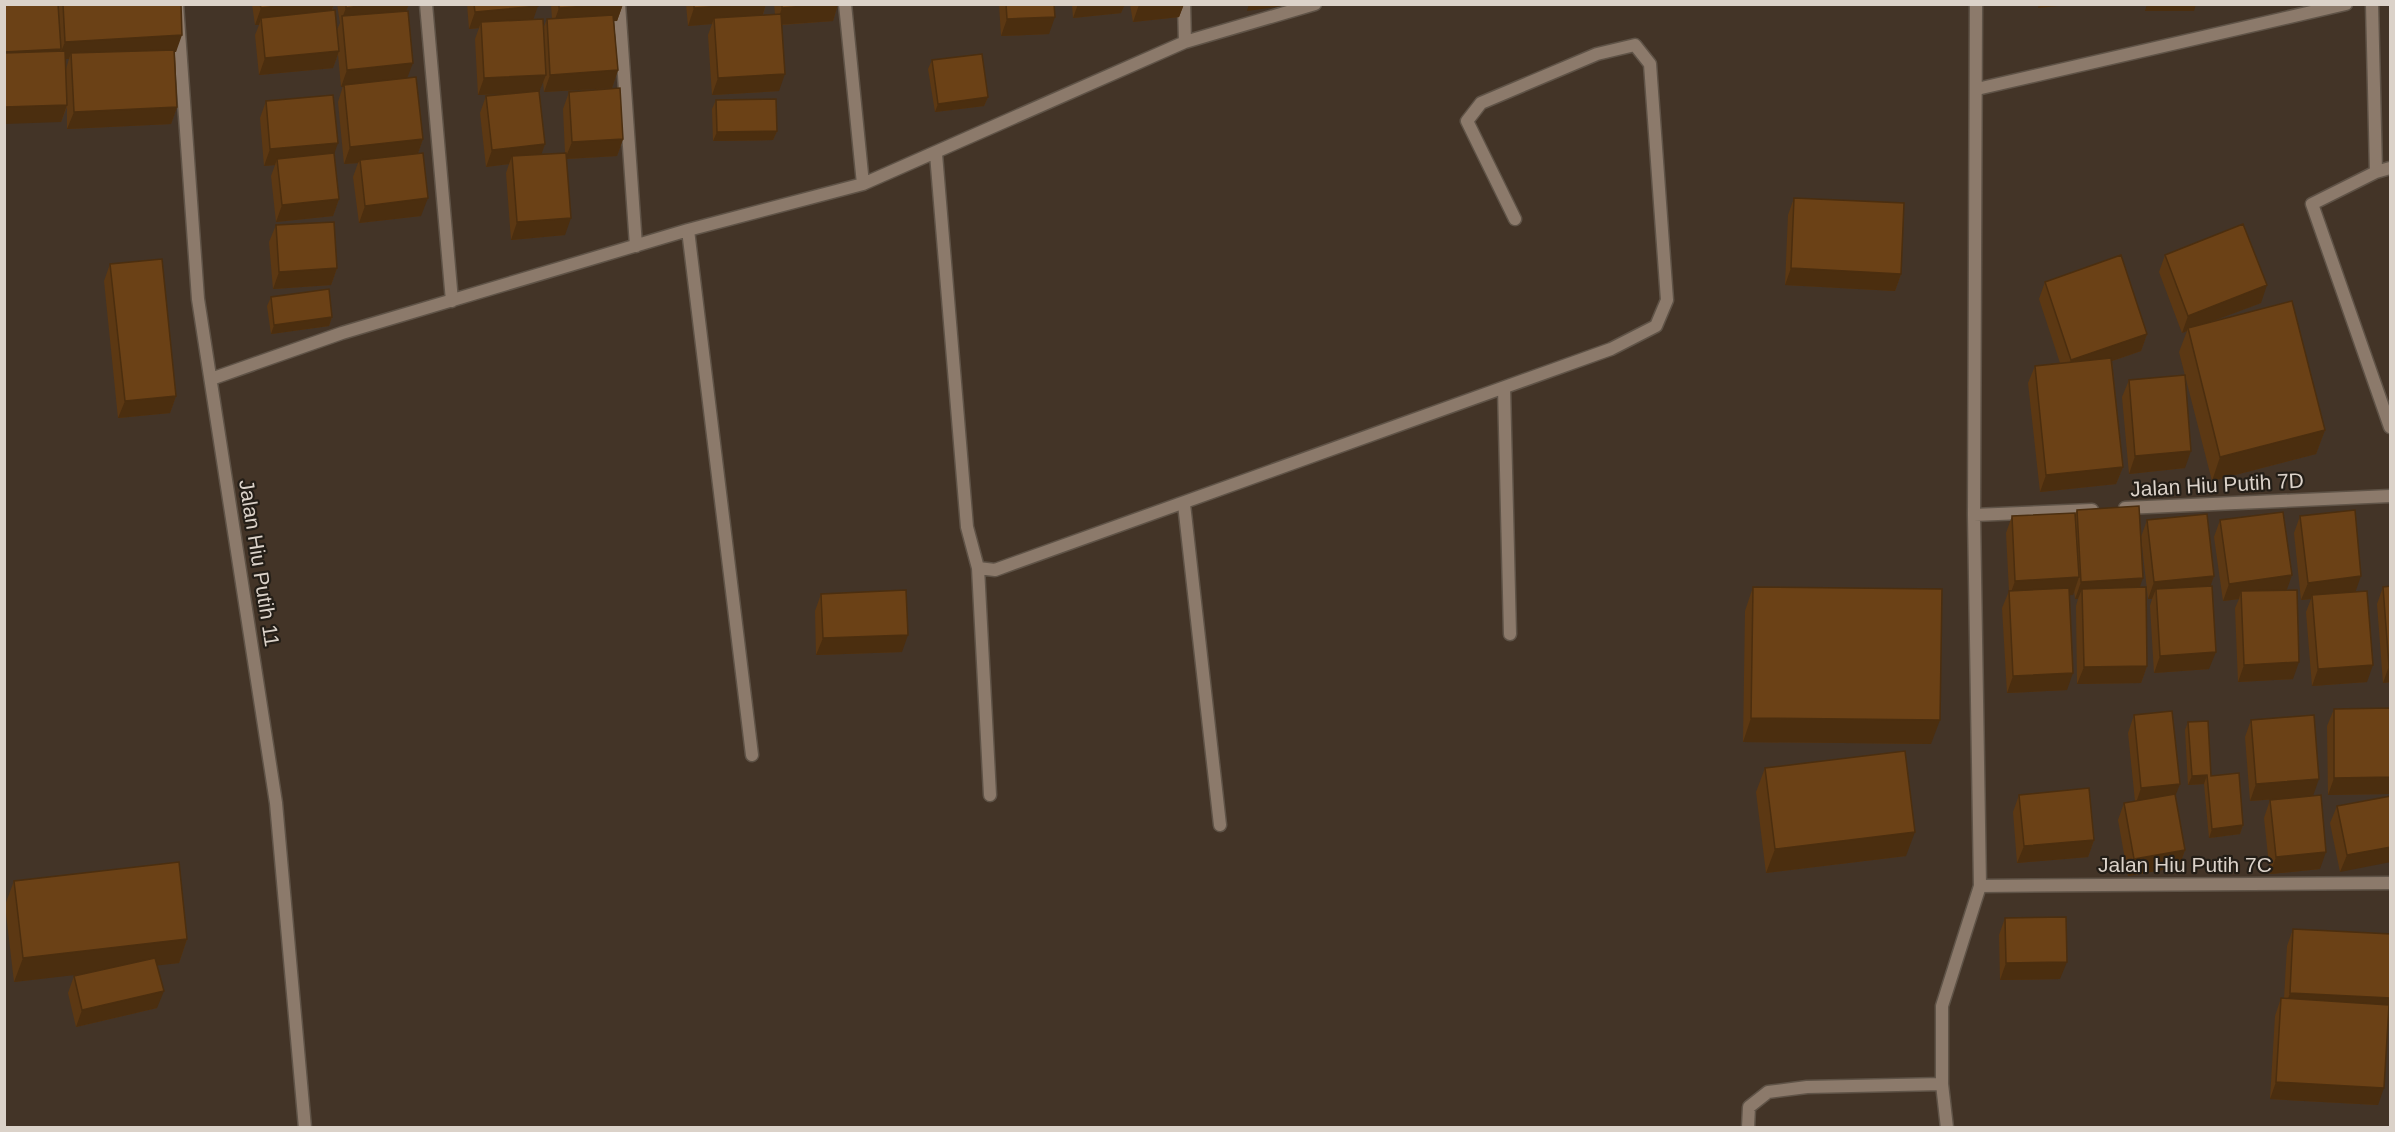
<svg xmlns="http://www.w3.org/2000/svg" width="2395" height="1132" font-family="Helvetica,sans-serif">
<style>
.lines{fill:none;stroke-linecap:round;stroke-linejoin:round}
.minor-casing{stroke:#5f5347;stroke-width:15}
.minor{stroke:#8c7a6b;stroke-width:12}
.wall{fill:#5c3813;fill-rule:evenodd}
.shaded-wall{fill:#4b2e0f}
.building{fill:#6b4116;stroke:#4b2e0f;stroke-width:1.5}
.labels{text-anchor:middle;stroke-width:4.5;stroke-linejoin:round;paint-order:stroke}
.street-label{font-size:21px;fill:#dbd2c9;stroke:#241e17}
</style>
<rect width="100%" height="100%" fill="#433427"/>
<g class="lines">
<!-- minor casing -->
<g class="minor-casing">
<path id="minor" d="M177,4L198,299L276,803L305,1128
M426,4L452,301
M619,4L636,246
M845,4L863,184
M1184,4L1185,42
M2372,4L2376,172
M1977,89L2346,4
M936,154L967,527L978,568L995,570L1611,349L1656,326L1667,300L1650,64L1635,45L1597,54L1481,103L1467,121L1515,219
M2390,168L2376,172L2312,204L2390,427
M688,230L752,755
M211,379L342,333L688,230L863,184L1185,42L1315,4
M1504,388L1510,634
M1184,504L1220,825
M2125,508L2390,496
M1974,515L2092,510
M978,568L990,795
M1980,886L2390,883
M1748,1128L1749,1107L1768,1092L1807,1087L1942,1084
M1947,1128L1942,1084V1006L1980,886L1974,515L1976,4"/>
</g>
<!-- minor -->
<use href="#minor" class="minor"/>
</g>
<!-- wall -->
<path class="wall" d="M4,4H181L176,52H175L177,107L171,124L67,129V107L61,122ZM65,59H69L66,69Z
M252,4H334L332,11L337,30L340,23L337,4H409L406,11L407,78L423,139L418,153L421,216L359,223L353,177L358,163L344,164L338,102L343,86L341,87L338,54L333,68L259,75L255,35L259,25H255Z
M467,4H538L533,19L543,29L547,19H552L551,4H623L617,21H614L618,70L612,88L544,92L543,81L539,92L545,144L541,154L565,153L563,109L569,92L623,139L617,156L567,159L565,235L511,240L506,173L509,164L486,167L480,113L486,96L513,93L478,95L475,39L479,28L469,29Z
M686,4H766L763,15L775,14L774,4H838L833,21L782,25L779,91L712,95L708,35L712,24L688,26Z
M999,4H1054L1049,34L1001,36Z
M1072,4H1125L1121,13L1073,18Z
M1130,4H1184L1179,17L1133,22Z
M932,60L988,97L984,106L935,112L928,69Z
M716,100L777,131L773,140L713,141L712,109Z
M266,101L334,153L339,199L333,216L276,222L271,176L275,165L264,166L260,118Z
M1794,198L1901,274L1895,291L1785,285L1788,215Z
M276,225L337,268L331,285L273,289L269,242Z
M2165,255L2261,303L2207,323L2325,430L2316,454L2212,481L2179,352L2187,331L2182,333L2159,272Z
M110,264L176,396L170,413L118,418L104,281Z
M2045,282L2147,334L2141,351L2112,361L2123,467L2116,484L2040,492L2028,383L2035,366L2060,363L2039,299Z
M271,297L332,317L329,326L271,334L267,306Z
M2129,380L2185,468L2129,474L2122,397Z
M2077,510L2140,587L2147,666L2141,683L2077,684L2076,606L2078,599H2075L2074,590L2073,595H2069L2067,690L2007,693L2002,608L2009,591L2006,533L2012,516L2075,514Z
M2300,516L2356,592L2367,682L2312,686L2306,612L2311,599L2301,600L2294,533Z
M2147,520L2214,576L2210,586L2209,669L2154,673L2150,606L2152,599H2148L2141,537Z
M2220,520L2292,575L2286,590L2293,679L2238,682L2235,608L2239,599L2223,601L2214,537Z
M1753,587L1931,744L1743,742L1745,611Z
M2383,587L2391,682L2383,683L2377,604Z
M821,594L902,652L816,655L815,611Z
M2391,708V790L2389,794L2328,795L2327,726L2334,709Z
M2134,715L2175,796L2185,850L2179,867L2128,876L2118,820L2124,803L2135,801L2128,733Z
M2251,720L2313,796L2320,869L2270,874L2264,818L2270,800L2290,798L2250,801L2245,737Z
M2188,722L2211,776L2243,825L2240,834L2209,838L2204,784L2188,785L2185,730Z
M1765,768L1906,856L1766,873L1756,792Z
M2019,795L2094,840L2088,857L2017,863L2013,812Z
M2391,796L2340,872L2330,823L2337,806Z
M14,881L187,939L179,963L157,965V1008L76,1027L68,993L74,976L88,973L14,982L5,905Z
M2005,918L2060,979L2000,980L1999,935Z
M2293,929L2391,934V1005L2389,1010L2378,1105L2270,1099L2275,1016L2281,998L2284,999L2287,946Z"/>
<!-- shaded-wall -->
<path class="shaded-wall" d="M294,4H334L329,17L261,18L259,25H255L261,8Z
M371,4H409L404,16L342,18L346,8Z
M616,4H623L617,21L553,25L559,8Z
M749,4H766L761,20L714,18L712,24L688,26L694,8Z
M827,4H838L833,21L776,25L782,8Z
M1078,4H1125L1121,13L1073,18Z
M1146,4H1184L1179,17L1133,22L1139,5Z
M1249,4H1297L1247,11Z
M2039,4H2079L2038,8Z
M2147,4H2196L2194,11H2145Z
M538,6L532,23L481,22L479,28L469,29L475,12Z
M1055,17L1049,34L1001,36L1007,19Z
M182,35L176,52L72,58L71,53L69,59H58L65,42Z
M61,49L54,66L4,69V52Z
M339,51L333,68L259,75L265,58Z
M413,63L406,81L341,87L347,70Z
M618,70L612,88L544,92L550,75Z
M785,74L779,91L712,95L718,78Z
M546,75L539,92L478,95L484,78Z
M988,97L984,106L935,112L938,104Z
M67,105L61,122L4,124V107Z
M177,107L171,124L67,129L74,112Z
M777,131L773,140L713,141L717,132Z
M423,139L417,156L360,160L358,163L344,164L350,147Z
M623,139L617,156L565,159L572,142Z
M338,143L332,160L277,159L275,165L264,166L270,149Z
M545,144L539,161L512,156L509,164L486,167L492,150Z
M428,198L421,216L359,223L365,206Z
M339,199L333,216L276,222L282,205Z
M571,218L565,235L511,240L517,222Z
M337,268L331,285L273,289L279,272Z
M1791,268L1901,274L1895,291L1785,285Z
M2267,285L2261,303L2189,330L2188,328L2187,331L2182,333L2188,316Z
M332,317L329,326L271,334L274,325Z
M2147,334L2141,351L2065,377L2071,360Z
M176,396L170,413L118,418L125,401Z
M2325,430L2316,454L2212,481L2220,457Z
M2191,451L2185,468L2129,474L2135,456Z
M2123,467L2116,484L2040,492L2046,475Z
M2292,575L2286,592L2241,591L2239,599L2223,601L2229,584Z
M2214,576L2208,593L2156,589L2152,599H2148L2154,582Z
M2361,576L2355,593L2312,595L2311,599L2301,600L2308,583Z
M2079,577L2073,595L2009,598L2015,581Z
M2143,578L2137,595L2082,589L2078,599H2075L2081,582Z
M908,635L902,652L816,655L823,638Z
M2216,652L2209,669L2154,673L2160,656Z
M2299,662L2293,679L2238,682L2244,665Z
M2373,665L2367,682L2312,686L2318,669Z
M2391,665V682L2383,683L2389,666Z
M2147,666L2141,683L2077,684L2084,667Z
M2073,673L2067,690L2007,693L2013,676Z
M1751,718L1940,720L1931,744L1743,742Z
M2207,775L2204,784L2188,785L2192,776Z
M2391,777V790L2389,794L2328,795L2334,778Z
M2319,779L2313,796L2250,801L2256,784Z
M2180,784L2173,802L2135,806L2141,788Z
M2243,825L2240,834L2209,838L2212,829Z
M1915,832L1906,856L1766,873L1775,849Z
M2094,840L2088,857L2017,863L2024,846Z
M2391,847V862L2340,872L2347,855Z
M2185,850L2179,867L2128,876L2134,859Z
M2326,852L2320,869L2270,874L2276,857Z
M187,939L179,963L14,982L23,958Z
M2067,962L2060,979L2000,980L2006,963Z
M164,991L157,1008L76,1027L82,1010Z
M2290,993L2391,998V1005L2387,1015L2284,1010Z
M2276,1082L2384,1088L2378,1105L2270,1099Z"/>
<!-- building -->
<path class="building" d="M4,4H58L61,49L4,52Z
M63,4H181L182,35L65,42Z
M260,4H294L261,8Z
M346,4H371L346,8Z
M474,4H538V6L475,12Z
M559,4H616L559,8Z
M694,4H749L694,8Z
M782,4H827L782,8Z
M1006,4H1054L1055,17L1007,19Z
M335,10L339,51L265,58L261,18Z
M408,11L413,63L347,70L342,16Z
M781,14L785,74L718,78L714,18Z
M613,15L618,70L550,75L547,19Z
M543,19L546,75L484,78L481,22Z
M174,50L177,107L74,112L71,53Z
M65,51L67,105L4,107V53Z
M982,54L988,97L938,104L932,60Z
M416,77L423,139L350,147L344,85Z
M620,88L623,139L572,142L569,92Z
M539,91L545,144L492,150L486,96Z
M333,95L338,143L270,149L266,101Z
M776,99L777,131L717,132L716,100Z
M334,153L339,199L282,205L277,159Z
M423,153L428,198L365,206L360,160Z
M566,153L571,218L517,222L512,156Z
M1794,198L1904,203L1901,274L1791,268Z
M334,222L337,268L279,272L276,225Z
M2243,224L2267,285L2188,316L2165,255Z
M2121,255L2147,334L2071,360L2045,282Z
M162,259L176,396L125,401L110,264Z
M329,289L332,317L274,325L271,297Z
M2292,301L2325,430L2220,457L2188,328Z
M2111,358L2123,467L2046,475L2035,366Z
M2185,375L2191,451L2135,456L2129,380Z
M2139,506L2143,578L2081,582L2077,510Z
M2355,510L2361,576L2308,583L2300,516Z
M2283,512L2292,575L2229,584L2220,520Z
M2075,513L2079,577L2015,581L2012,516Z
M2207,514L2214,576L2154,582L2147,520Z
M2212,586L2216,652L2160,656L2156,589Z
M2391,586V665L2389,666L2383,587Z
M1753,587L1942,589L1940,720L1751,718Z
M2146,587L2147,666L2084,667L2082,589Z
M2069,588L2073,673L2013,676L2009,591Z
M906,590L908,635L823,638L821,594Z
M2297,590L2299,662L2244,665L2241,591Z
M2367,591L2373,665L2318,669L2312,595Z
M2391,708V777L2334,778V709Z
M2172,711L2180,784L2141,788L2134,715Z
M2314,715L2319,779L2256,784L2251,720Z
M2208,721L2211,776L2239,773L2243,825L2212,829L2207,775L2192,776L2188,722Z
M1905,751L1915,832L1775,849L1765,768Z
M2089,788L2094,840L2024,846L2019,795Z
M2175,794L2185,850L2134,859L2124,803Z
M2321,795L2326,852L2276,857L2270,800Z
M2391,796V847L2347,855L2337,806Z
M179,862L187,939L23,958L14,881Z
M2066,917L2067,962L2006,963L2005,918Z
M2293,929L2391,934V998L2290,993Z
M155,958L164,991L82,1010L74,976Z
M2281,998L2389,1005L2384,1088L2276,1082Z"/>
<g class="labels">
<!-- street labels -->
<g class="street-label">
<text transform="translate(2217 485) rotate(-3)" y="7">Jalan Hiu Putih 7D</text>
<text transform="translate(259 563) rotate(81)" y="7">Jalan Hiu Putih 11</text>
<text x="2185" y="872">Jalan Hiu Putih 7C</text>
</g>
</g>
<!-- border -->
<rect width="2395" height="1132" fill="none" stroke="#dbd2c9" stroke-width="12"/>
</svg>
